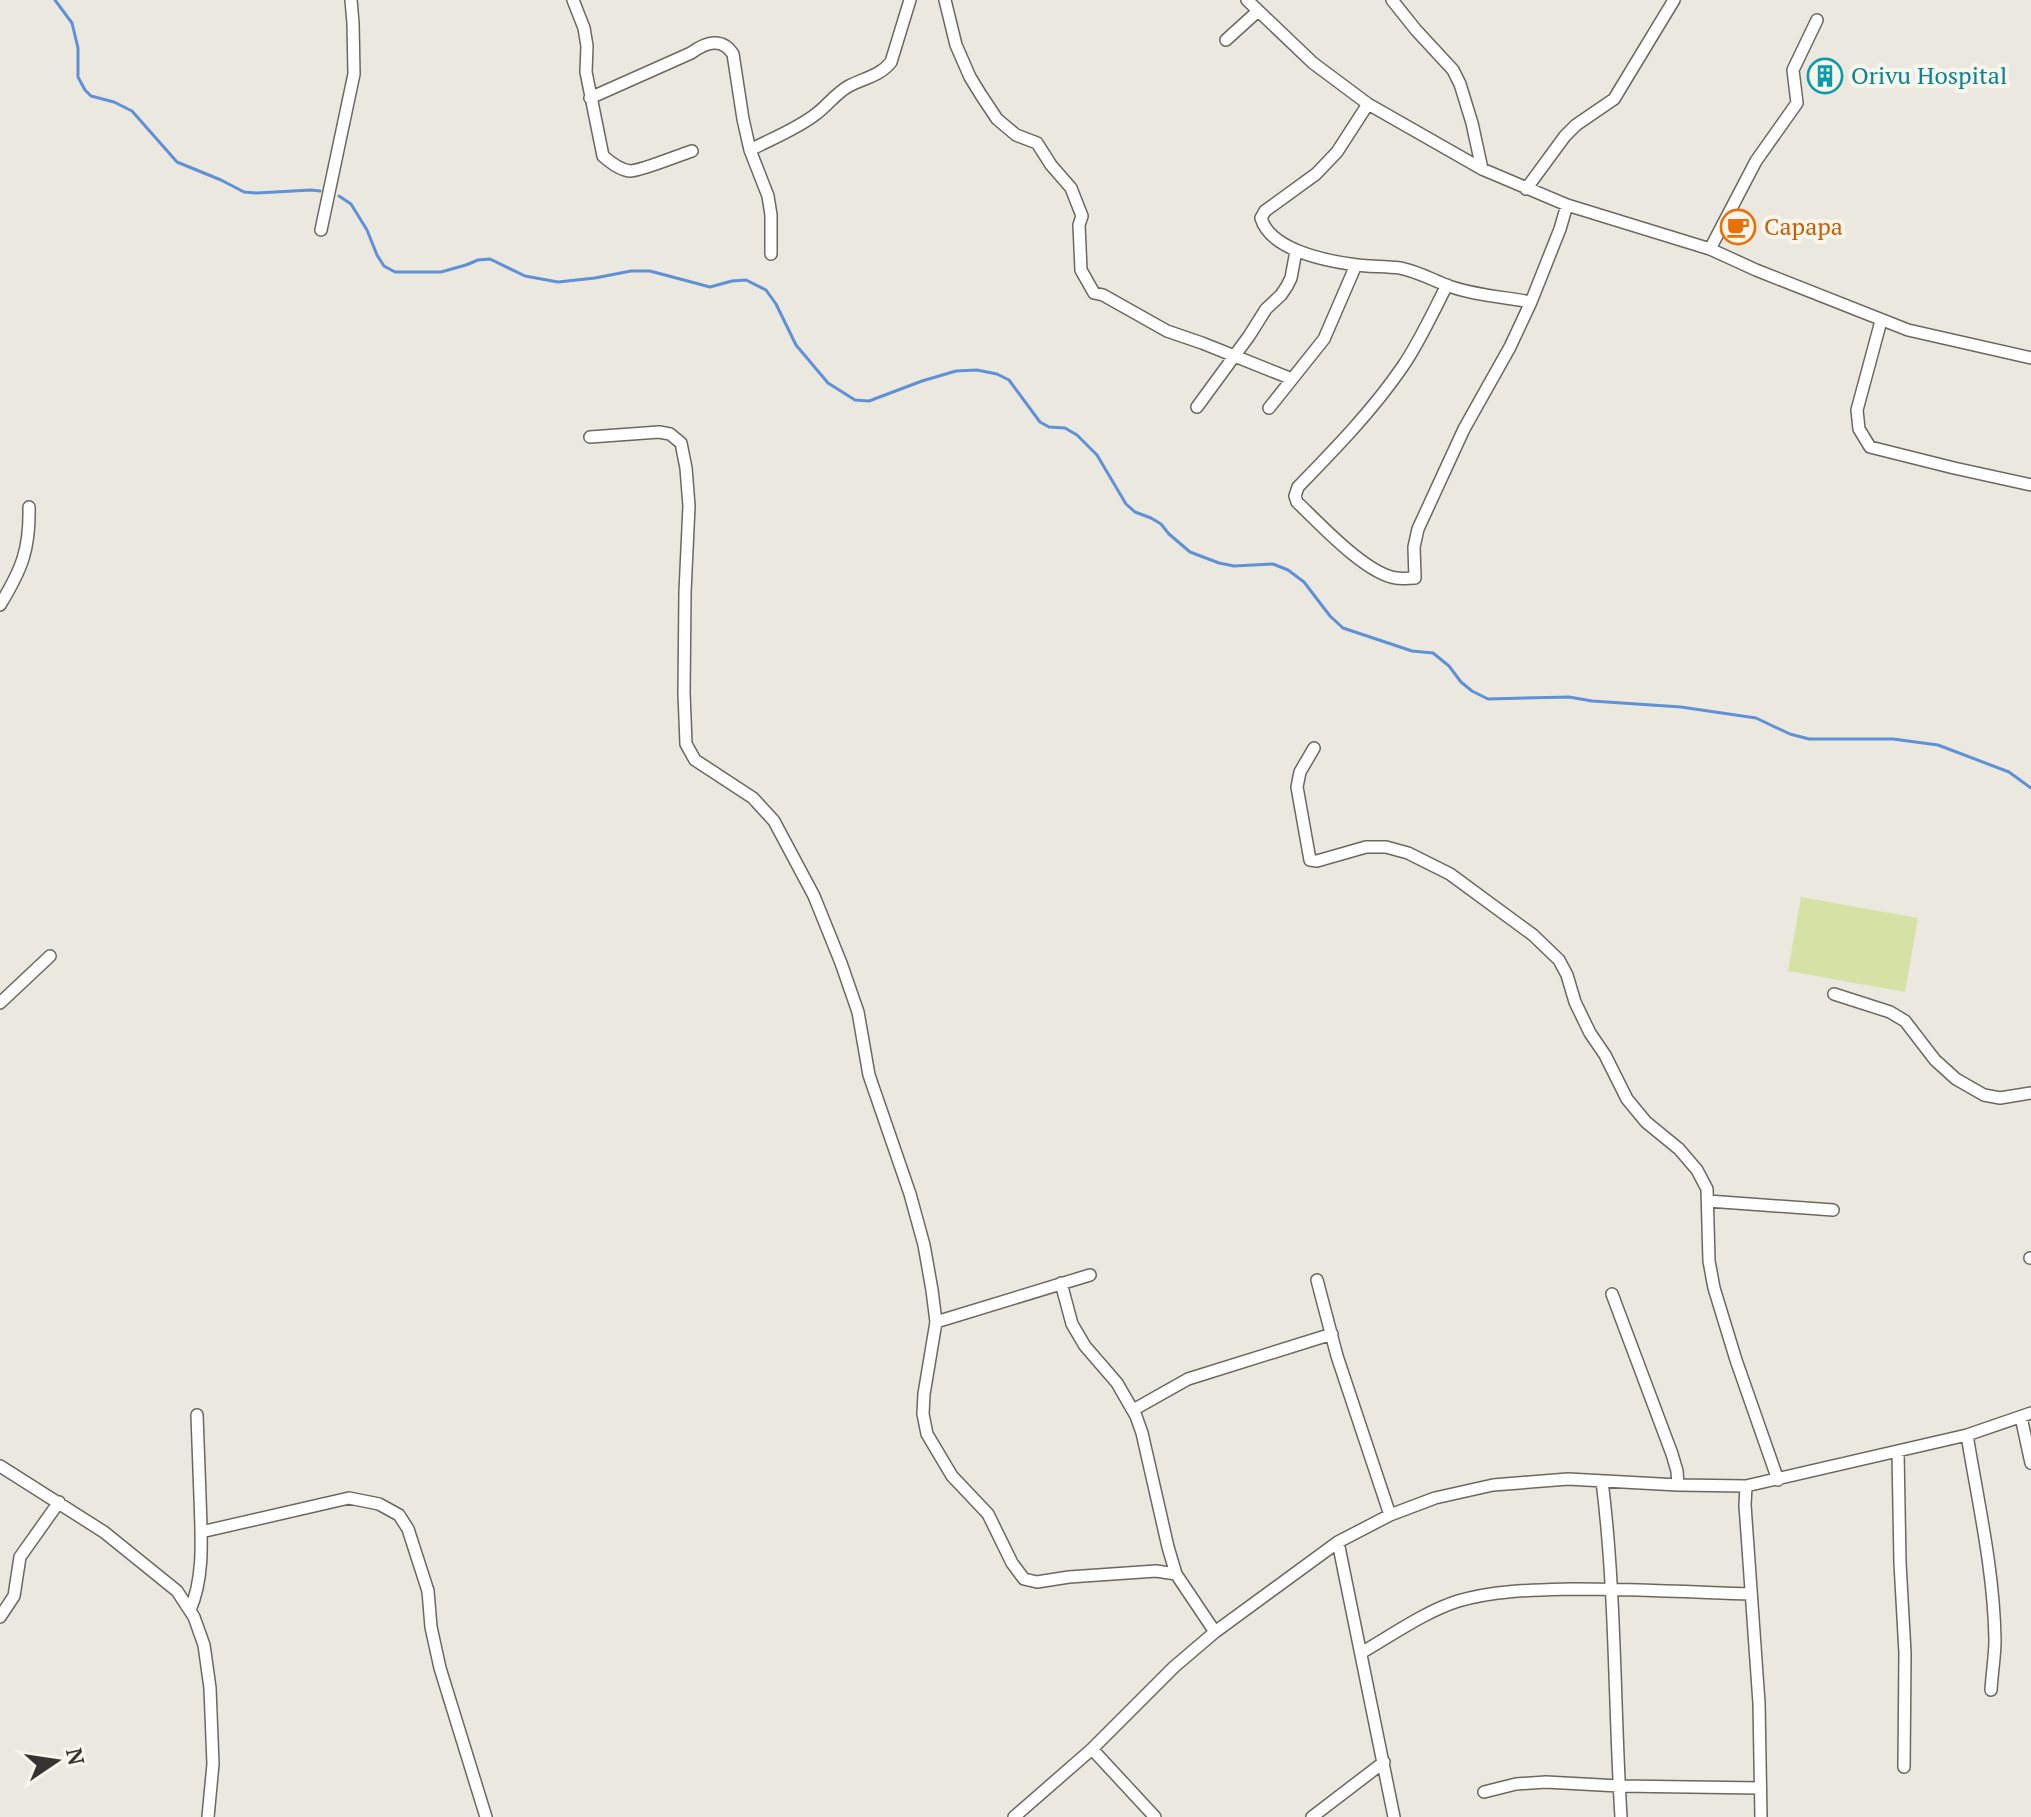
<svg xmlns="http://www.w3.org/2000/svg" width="2031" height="1817" font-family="'PT Serif',serif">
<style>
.green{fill:#d6e2a5}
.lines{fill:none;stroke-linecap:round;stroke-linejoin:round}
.stream{stroke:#6090d6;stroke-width:3}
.minor-casing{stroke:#6a685f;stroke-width:14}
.minor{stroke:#fff;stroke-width:11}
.labels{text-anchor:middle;stroke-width:8;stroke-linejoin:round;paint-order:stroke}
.culture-label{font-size:24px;fill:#0d838f;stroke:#f8f6ec;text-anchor:start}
.food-label{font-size:24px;fill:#c56008;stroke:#f8f6ec;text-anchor:start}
</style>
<rect width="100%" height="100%" fill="#ebe8df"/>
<!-- green -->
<path class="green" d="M1801,897L1918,918L1905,992L1788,971Z"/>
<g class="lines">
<!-- stream -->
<path class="stream" d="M55,0L72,23L78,48V77L85,90L91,96L114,102L132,111L177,162L221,180L244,192L257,193L311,190L320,191
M339,196L351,204L367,230L377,255L384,266L395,272H441L466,265L478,260L490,259L525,276L558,282L595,278L631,271H650L710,287L732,281L746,280L766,290L776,304L796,345L828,383L855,400L869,401L922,381L956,371L977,370L997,374L1009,380L1040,422L1049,427L1065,428L1077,435L1097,455L1126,504L1135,512L1151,518L1161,524L1169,534L1190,552L1219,563L1234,566L1273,564L1288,570L1304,582L1330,616L1343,628L1412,651L1433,653L1449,666L1461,682L1472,691L1488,699L1569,697L1592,701L1681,707L1756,718L1790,734L1809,739H1893L1938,745L2009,772L2031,788"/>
<!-- minor casing -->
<g class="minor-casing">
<path id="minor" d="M573,0L584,28L587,46L586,72L603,156C611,163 620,170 630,171C641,171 679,155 692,151
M945,0L956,45L970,77L981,95L997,119L1016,135L1037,143L1051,165L1071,188L1082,216L1079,225L1081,270L1094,293L1103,295L1167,331L1202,343L1292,379
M1247,0L1313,63L1368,104L1482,169L1567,205L1710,249L1756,270L1908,330L2031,358
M1392,0L1416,30L1453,70L1460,84L1472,123L1482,169
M1226,40L1258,11
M590,98L691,53C706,42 722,37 733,54L743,119L750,150L768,196L771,215V254
M1368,104L1337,152L1316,174L1265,211L1261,218C1270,249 1323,260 1350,264C1366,267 1383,266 1400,268C1416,271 1431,279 1446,285C1472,295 1504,297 1531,302
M750,150C771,139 797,129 816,114C827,106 836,93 849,86C864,78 880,76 891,62L910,0
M1526,189L1565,136L1576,125L1614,99L1674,0
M321,230L354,74L353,23L351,0
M1710,249L1756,161L1797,103L1793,70L1817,20
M1447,285C1433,312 1420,341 1403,366C1373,410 1335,449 1298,487L1295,496L1297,502C1319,523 1366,574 1396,578C1402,579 1409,578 1415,578L1414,547L1418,529L1464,429L1510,347L1531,302L1560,229L1567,205
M1881,321L1857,410L1859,429L1870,447L1954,468L2031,485
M1197,407L1249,336L1266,309L1281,295L1287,286L1291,278L1296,251
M1269,408L1324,339L1356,265
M590,437L659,432L670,434L681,443L686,468L689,506L685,592L684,693L686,744L695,760L753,798L774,821L814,896L841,963L858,1012L869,1075L910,1194L924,1245L932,1290L936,1322L924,1394L923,1414L927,1434L952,1476L988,1514L1012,1563L1024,1579L1037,1582L1069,1577L1156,1571L1176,1574
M0,605C22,569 30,549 29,507
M1314,748L1300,772L1297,787L1310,860L1317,861L1366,847H1386L1408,853L1450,874L1533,935L1559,960L1567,975L1575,1002L1590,1033L1605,1055L1627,1099L1646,1122L1679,1149L1697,1170L1707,1189L1709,1261L1714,1288L1736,1360L1778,1480
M1834,994L1890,1012L1905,1021L1935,1060L1956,1079L1984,1095L2000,1098L2031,1093
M0,1003L50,956
M1708,1201L1833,1210
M2030,1258H2031
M1317,1280L1337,1356L1390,1515
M1061,1283L1072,1324L1085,1346L1117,1383L1136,1416L1142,1433L1168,1547L1176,1574L1215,1632
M1612,1294L1672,1454L1677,1471L1678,1485
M936,1322L1090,1275
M1133,1410L1188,1379L1332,1334
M2021,1417L2031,1463
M1967,1435C1978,1502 1994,1571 1995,1640C1995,1656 1992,1673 1991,1690
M1898,1452L1900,1563L1905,1653L1904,1767
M0,1466L104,1532L177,1591L194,1617L204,1645L210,1688L213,1764L208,1817
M1602,1481C1616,1592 1614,1705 1621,1817
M1746,1486L1745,1505L1759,1703L1761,1817
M201,1532L349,1498L379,1504L399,1515L408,1529L428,1591L431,1627L440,1668L486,1817
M1338,1542L1394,1817
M190,1610C205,1576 201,1534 200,1497C199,1470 198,1442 197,1415
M0,1617L14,1596L20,1557L59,1502
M1361,1653C1392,1635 1424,1612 1458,1601C1495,1590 1535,1590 1573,1589C1633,1589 1692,1592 1751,1594
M1092,1749L1155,1817
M1484,1792L1516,1784L1546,1782L1619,1786L1760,1788
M1014,1817L1092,1749L1174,1667L1215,1632L1338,1542L1390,1515L1435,1498L1493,1485L1568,1479L1678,1485L1746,1486L1967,1435L2031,1413
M1312,1817L1384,1762"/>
</g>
<!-- minor -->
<use href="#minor" class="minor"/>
</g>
<!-- icons -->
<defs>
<g id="building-ring" transform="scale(1.8)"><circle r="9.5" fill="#f8f6ec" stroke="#0f9aa8" stroke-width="1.5"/><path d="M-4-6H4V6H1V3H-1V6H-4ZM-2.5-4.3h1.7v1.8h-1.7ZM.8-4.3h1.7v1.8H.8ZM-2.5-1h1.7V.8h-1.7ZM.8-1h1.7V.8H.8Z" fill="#0f9aa8"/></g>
<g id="cafe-ring" transform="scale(1.8)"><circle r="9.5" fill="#f8f6ec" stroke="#e8710a" stroke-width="1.5"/><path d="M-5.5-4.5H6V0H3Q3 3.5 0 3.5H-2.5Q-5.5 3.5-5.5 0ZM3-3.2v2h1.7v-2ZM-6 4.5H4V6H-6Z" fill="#e8710a"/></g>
</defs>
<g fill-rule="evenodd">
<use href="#building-ring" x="1825" y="76"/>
<use href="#cafe-ring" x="1738" y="227"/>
</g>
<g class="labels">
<!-- culture labels -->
<g class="culture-label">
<text x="1851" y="84">Orivu Hospital</text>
</g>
<!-- food labels -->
<g class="food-label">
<text x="1764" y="235">Capapa</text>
</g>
</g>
<!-- north arrow -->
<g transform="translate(56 1761) rotate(77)" stroke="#f8f6ec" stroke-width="6" paint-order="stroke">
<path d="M0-6L14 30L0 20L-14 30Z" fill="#353430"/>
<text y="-12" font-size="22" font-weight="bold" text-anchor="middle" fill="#353430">N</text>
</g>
</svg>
